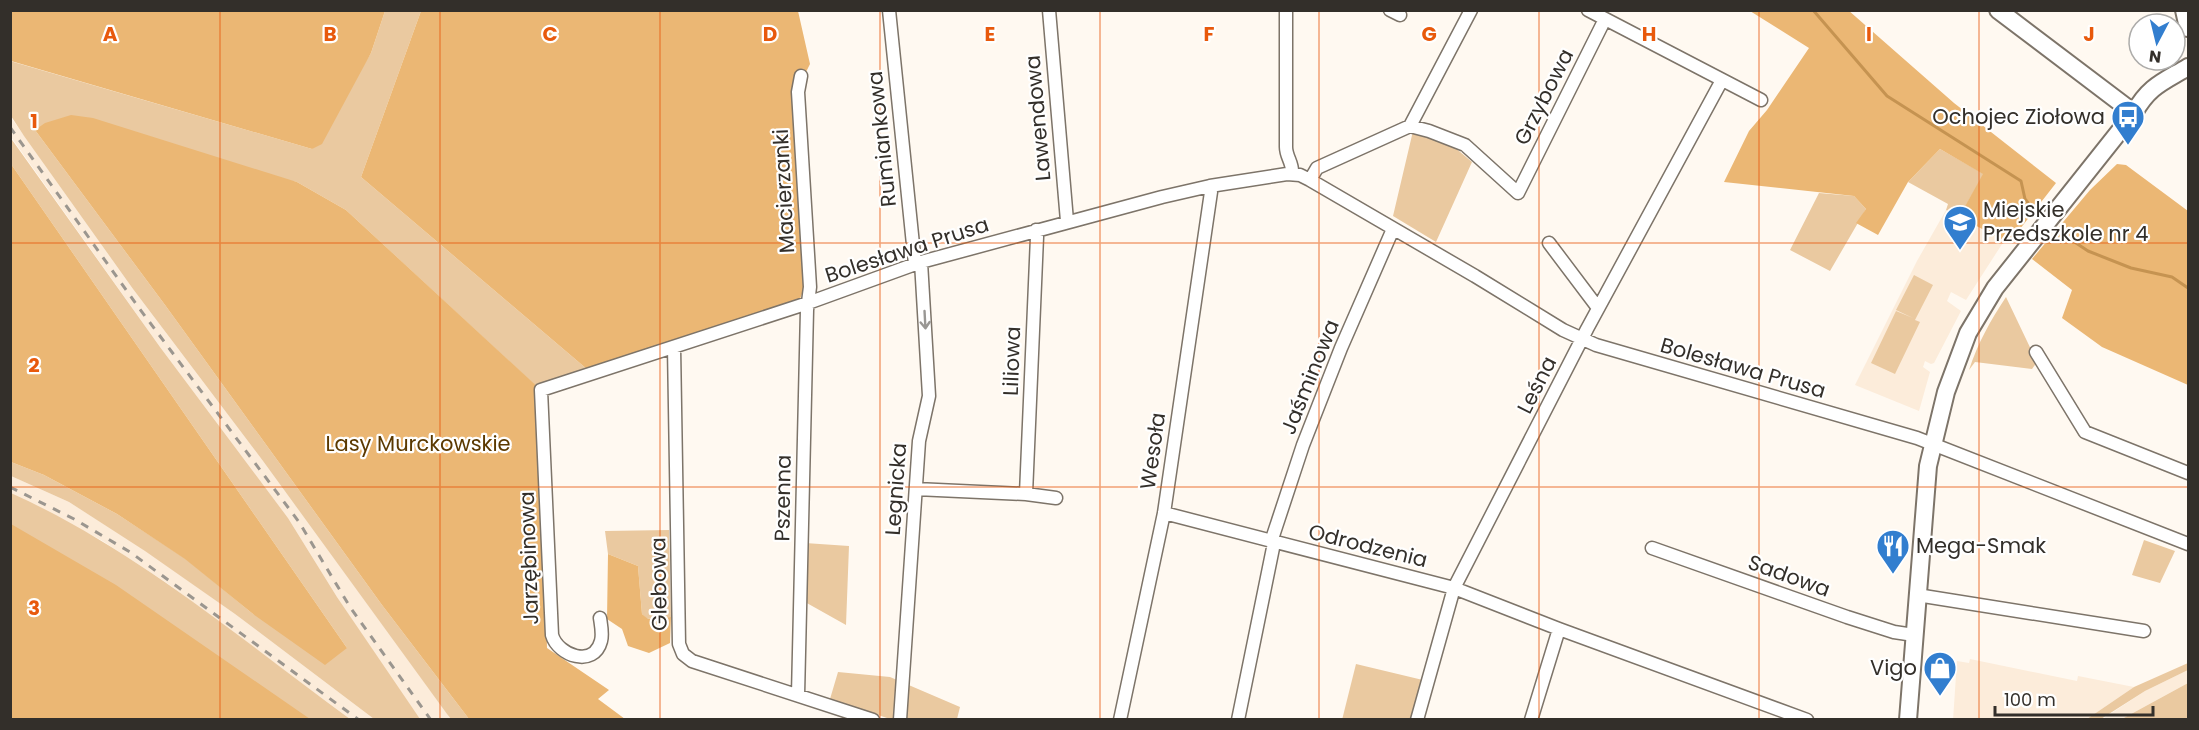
<svg xmlns="http://www.w3.org/2000/svg" width="2199" height="730" font-family="Poppins,sans-serif">
<style>
.built{fill:#fcecda}
.green{fill:#eac9a0}
.forest{fill:#ebb774}
.lines{fill:none;stroke-linecap:round;stroke-linejoin:round}
.stream{stroke:#c59351;stroke-width:3}
.street-casing{stroke:#7d7469;stroke-width:15}
.secondary-casing{stroke:#7d7469;stroke-width:20}
.street{stroke:#fff;stroke-width:12}
.secondary{stroke:#fff;stroke-width:16}
.rail{stroke:#9b968f;stroke-width:3;stroke-dasharray:8 8;stroke-linecap:butt}
.oneway{stroke:#999794}
.grid{fill:none;stroke:#e8590c;stroke-width:1.5;stroke-opacity:0.55}
.labels{text-anchor:middle;stroke-width:4.5;stroke-linejoin:round;paint-order:stroke}
.street-label{font-size:21px;fill:#332f2a;stroke:#fff}
.poi-label{font-size:21px;fill:#332f2a;stroke:#fff;text-anchor:end}
.park-label{font-size:21px;fill:#5b3900;stroke:#fff}
.grid-label{font-size:20px;text-anchor:middle;font-weight:bold;fill:#e8590c;stroke:#fff;stroke-width:4.5;stroke-linejoin:round;paint-order:stroke}
</style>
<rect width="100%" height="100%" fill="#fff9f1"/>
<!-- built -->
<path class="built" d="M10,116L133,289L263,461L451,719H420L411,708L337,597L288,518L160,347L11,137Z
M1946,210L2004,241L1966,300L1951,292L1947,301L1961,311L1934,363L1931,364L1925,361L1923,367L1930,372L1919,411L1855,385L1917,261Z
M11,476L69,502L146,551L235,614L374,719H350L167,583L101,540L11,493Z
M1970,659L2077,681L2078,676L2134,687L2087,719L1953,720L1957,661L1969,663Z
M2188,670V683L2122,719L2101,720L2145,691Z"/>
<!-- green -->
<path class="green" d="M385,11H421L361,177L588,370L536,386L346,210L297,182L35,130L165,305L382,605L469,719H451L447,714L263,461L133,289L24,136L11,116L10,61L312,149L371,53Z
M1413,131L1453,146L1472,162L1436,242L1393,216Z
M10,137L160,347L288,518L337,597L420,719H374L235,614L145,551L69,502L11,476V462L44,475L117,514L186,559L253,614L347,648L11,164Z
M1940,149L1984,174L1959,217L1946,210L1948,204L1908,182Z
M1819,193L1854,196L1866,209L1830,271L1790,250Z
M1914,275L1933,285L1915,320L1920,322L1895,374L1871,363L1896,311L1913,318L1896,310Z
M2006,297L2037,362L2032,369L1975,362L1969,370C1978,343 1990,321 2006,297Z
M11,493C135,549 241,639 350,719L11,720Z
M669,530L671,617L647,619L642,614L638,566L608,554L605,531Z
M2144,540L2175,551L2160,583L2132,575Z
M805,543L849,546L846,625L805,602Z
M2188,663V670L2145,691L2101,719H2087L2134,687Z
M1356,664L1427,681L1417,719L1342,720Z
M838,672L890,677L960,707L957,719H890L830,699Z
M2188,683V719H2122Z"/>
<!-- forest -->
<path class="forest" d="M1848,10L1954,103L2056,183L2009,243L1959,217L1983,174L1940,149L1908,182L1878,235L1856,223L1866,209L1854,196L1724,182L1749,131L1767,110L1809,48L1750,11Z
M10,11L11,10L385,11L371,53L322,144L312,149L11,61Z
M421,11H798L810,64L803,78L806,285L799,301L588,370L361,177Z
M71,115L93,118L297,182L346,210L541,390L547,648L609,690L598,699L625,719H469L382,605L165,305L35,130L45,123Z
M11,164L347,648L325,665L253,614L185,559L117,514L44,475L11,462Z
M2117,164L2126,165L2188,211V385L2102,347L2062,318L2072,290L2032,259L2090,190Z
M11,524L116,585L310,719H11Z
M608,554L638,566L642,614L648,619L671,617L670,643L649,653L628,646L622,629L607,619Z"/>
<g class="lines">
<!-- stream -->
<path class="stream" d="M1813,10L1887,96L2021,181L2025,199L2032,208
M2058,231L2088,251L2131,268L2172,277L2188,288"/>
<!-- street casing -->
<g class="street-casing">
<path id="street" d="M889,10L915,264
M1049,10L1067,221
M1286,10V147C1286,157 1293,163 1292,173
M1390,10L1400,15
M1588,10L1761,100
M1410,126L1471,10
M1310,180L1317,168L1410,126L1429,131L1465,145L1518,193L1605,19
M1549,243L1598,308
M674,347L679,644L683,654L692,661L873,720
M2036,352L2085,432L2188,473
M916,489L1026,494L1037,237L1036,230
M1026,494L1056,498
M1164,513L1454,588L1559,629L1807,720
M1271,542L1303,445L1341,348L1393,229
M1652,548L1847,617L1894,632L1914,635
M1917,595L2144,631
M600,618C601,625 603,634 601,641C594,668 558,656 552,635L541,390L808,303L921,262L1162,197L1210,186L1287,174L1300,175L1310,180L1475,276L1563,330L1596,345L1917,438L2188,544
M798,695L807,310L810,287L798,92L801,76
M900,720L919,441L929,396L921,262
M1120,720L1164,513L1211,192L1210,186
M1238,720L1274,543
M1417,720L1454,588L1587,329L1722,80
M1531,720L1559,629"/>
</g>
<!-- secondary casing -->
<g class="secondary-casing">
<path id="secondary" d="M1998,10L2134,113
M2184,10L2188,28
M1908,720L1928,466L1946,392L1968,333L1995,288L2134,113C2149,86 2163,82 2188,67"/>
</g>
<!-- street -->
<use href="#street" class="street"/>
<!-- secondary -->
<use href="#secondary" class="secondary"/>
<!-- rail -->
<path class="rail" d="M10,127L139,308L299,522L350,607L431,720
M10,487L74,519L130,552L359,720"/>
</g>
<!-- one-way arrows -->
<defs><path id="oneway-shaft" d="M-6 0H5M1.5-3L5.5 0L1.5 3" fill="none" stroke-width="1.6" stroke-linecap="round" stroke-linejoin="round" transform="scale(1.5)"/></defs>
<use class="oneway" href="#oneway-shaft" transform="translate(925 320) rotate(87)"/>
<!-- grid -->
<path class="grid" d="M220,10V720M440,10V720M660,10V720M880,10V720M1100,10V720M1319,10V720M1539,10V720M1759,10V720M1979,10V720M10,243H2188M10,487H2188"/>
<!-- icons -->
<defs>
<g id="bus-pin" transform="scale(1.725)"><path d="M0 17L-7.5 6A9.5 9.5 0 1 1 7.5 6Z" fill="#327ecf" stroke="#fff"/><path d="M-5-6H5V4H4V6H2V4H-2V6H-4V4H-5ZM-3.5-4V0h7V-4ZM-3.5 1.2v1.5H-2V1.2ZM2 1.2v1.5H3.5V1.2Z" fill="#fff"/></g>
<g id="school-pin" transform="scale(1.725)"><path d="M0 17L-7.5 6A9.5 9.5 0 1 1 7.5 6Z" fill="#327ecf" stroke="#fff"/><path d="M0-5L7-2L0 1L-7-2ZM-4 1L0 2.5L4 1V4Q0 6-4 4Z" fill="#fff"/></g>
<g id="restaurant-pin" transform="scale(1.725)"><path d="M0 17L-7.5 6A9.5 9.5 0 1 1 7.5 6Z" fill="#327ecf" stroke="#fff"/><path d="M-5-6h1v4h1v-4h1v4h1v-4h1v5L-1.5 .5V6h-2V.5L-5-1ZM5-6V6H3V1.5H1.5Q1.5-4 5-6Z" fill="#fff"/></g>
<g id="shop-pin" transform="scale(1.725)"><path d="M0 17L-7.5 6A9.5 9.5 0 1 1 7.5 6Z" fill="#327ecf" stroke="#fff"/><path d="M-5-2.5h2.3a2.7 3.5 0 0 1 5.4 0H5L5.5 6h-11ZM-1.5-2.5h3a1.5 2.3 0 0 0-3 0Z" fill="#fff"/></g>
</defs>
<g fill-rule="evenodd">
<use href="#bus-pin" x="2128" y="117"/>
<use href="#school-pin" x="1960" y="222"/>
<use href="#restaurant-pin" x="1893" y="546"/>
<use href="#shop-pin" x="1940" y="668"/>
</g>
<g class="labels">
<!-- street labels -->
<g class="street-label">
<text transform="translate(1544 97) rotate(-63)" y="7">Grzybowa</text>
<text transform="translate(1038 118) rotate(-95)" y="7">Lawendowa</text>
<text transform="translate(882 139) rotate(-96)" y="7">Rumiankowa</text>
<text transform="translate(784 191) rotate(-93)" y="7">Macierzanki</text>
<text transform="translate(907 250) rotate(-18)" y="7">Bolesława Prusa</text>
<text transform="translate(1012 361) rotate(-88)" y="7">Liliowa</text>
<text transform="translate(1743 368) rotate(16)" y="7">Bolesława Prusa</text>
<text transform="translate(1310 377) rotate(-68)" y="7">Jaśminowa</text>
<text transform="translate(1537 385) rotate(-63)" y="7">Leśna</text>
<text transform="translate(1153 451) rotate(-82)" y="7">Wesoła</text>
<text transform="translate(896 489) rotate(-86)" y="7">Legnicka</text>
<text transform="translate(783 498) rotate(-89)" y="7">Pszenna</text>
<text transform="translate(1368 546) rotate(14)" y="7">Odrodzenia</text>
<text transform="translate(529 558) rotate(-92)" y="7">Jarzębinowa</text>
<text transform="translate(1789 576) rotate(20)" y="7">Sadowa</text>
<text transform="translate(659 584) rotate(-91)" y="7">Glebowa</text>
</g>
<!-- poi labels -->
<g class="poi-label">
<text x="2105" y="124">Ochojec Ziołowa</text>
<text x="1983" y="217" text-anchor="start">Miejskie<tspan x="1983" dy="24">Przedszkole nr 4</tspan></text>
<text x="1916" y="553" text-anchor="start">Mega-Smak</text>
<text x="1917" y="675">Vigo</text>
</g>
<!-- park labels -->
<g class="park-label">
<text x="418" y="451">Lasy Murckowskie</text>
</g>
</g>
<g class="grid-label">
<text x="110" y="41">A</text>
<text x="330" y="41">B</text>
<text x="550" y="41">C</text>
<text x="770" y="41">D</text>
<text x="990" y="41">E</text>
<text x="1209" y="41">F</text>
<text x="1429" y="41">G</text>
<text x="1649" y="41">H</text>
<text x="1869" y="41">I</text>
<text x="2089" y="41">J</text>
<text x="34" y="128">1</text>
<text x="34" y="372">2</text>
<text x="34" y="615">3</text>
</g>
<!-- border -->
<rect width="2199" height="730" fill="none" stroke="#332f2a" stroke-width="24"/>
<!-- north arrow -->
<g transform="translate(2157 42) rotate(187)"><circle r="28" fill="#ffffff" stroke="#adacaa" stroke-width="1.5"/>
<path d="M0-4.5L10 22L0 15L-10 22Z" fill="#327ecf"/>
<text y="-9" font-size="16" font-weight="bold" text-anchor="middle" fill="#332f2a">N</text>
</g>
<!-- scale -->
<path d="M1995 706v9h158v-9" fill="none" stroke="#332f2a" stroke-width="3"/>
<text x="2004" y="706" font-size="18" fill="#332f2a" stroke="#ffffff" stroke-width="4.5" paint-order="stroke">100 m</text>
</svg>
